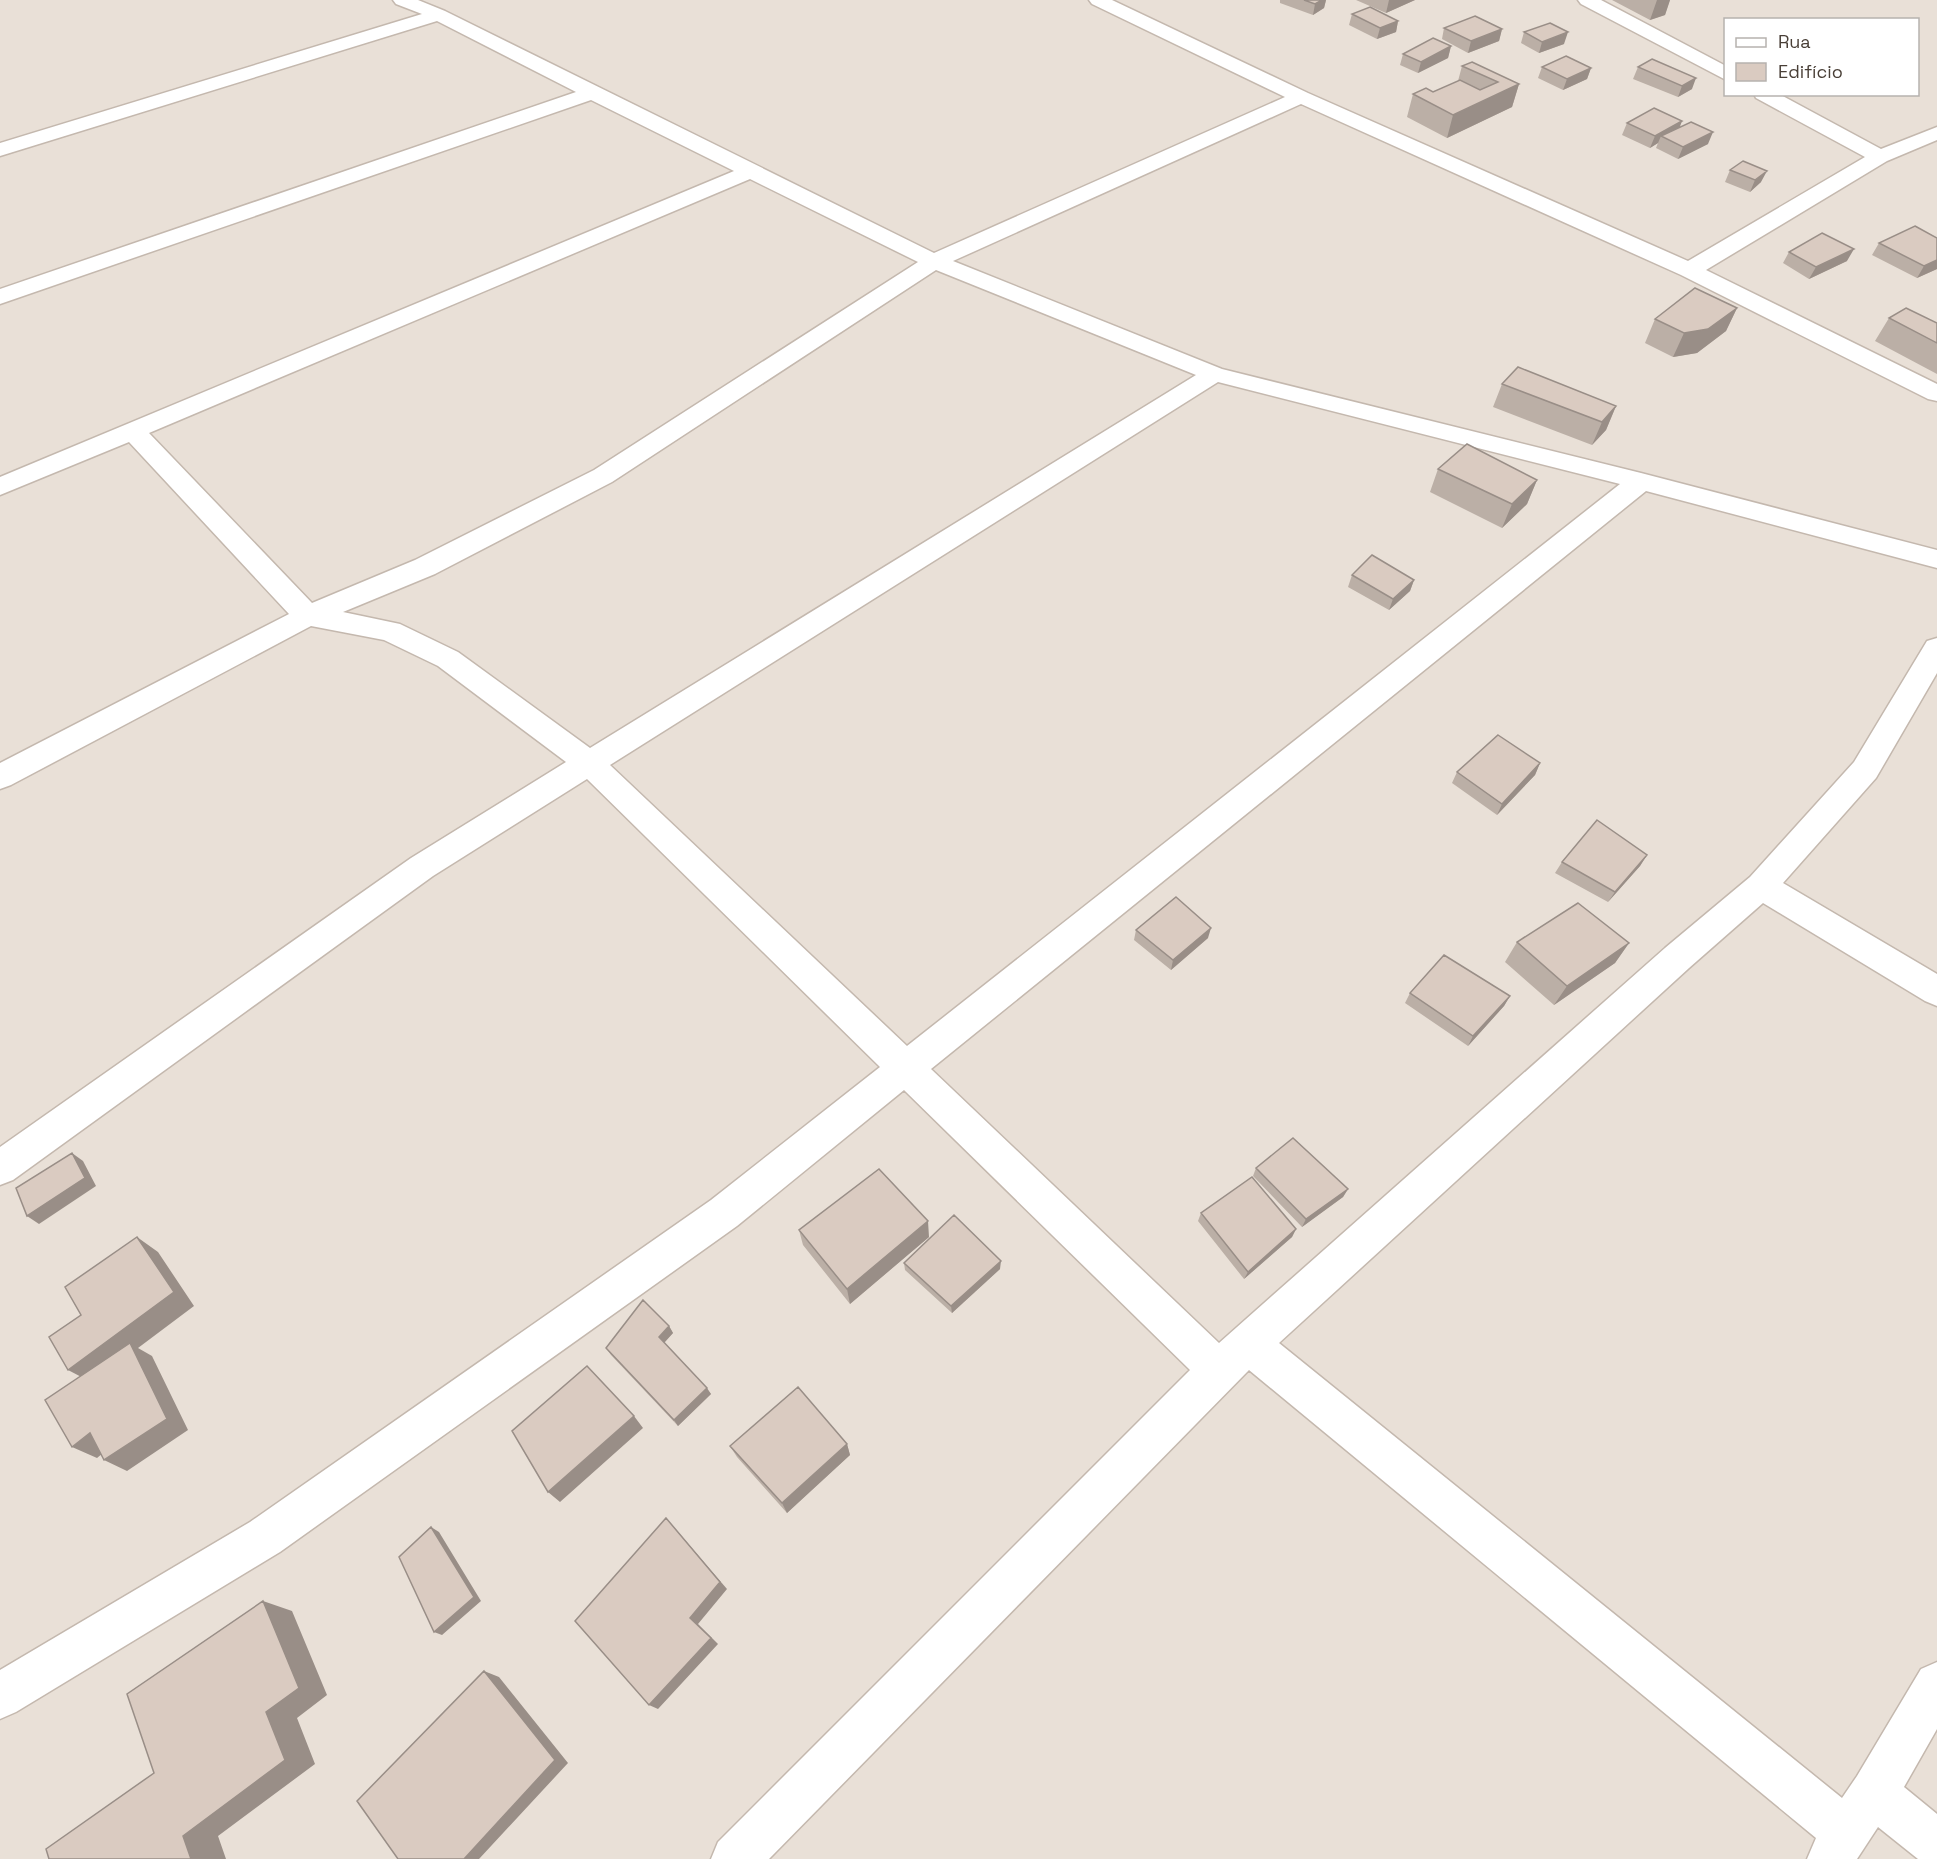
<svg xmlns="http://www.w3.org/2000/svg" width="1937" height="1859" font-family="'Space Grotesk',sans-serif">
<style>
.residential{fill:#e9e0d7;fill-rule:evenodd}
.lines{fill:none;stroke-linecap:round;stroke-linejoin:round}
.street-casing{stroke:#c4b8ae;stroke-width:3}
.street{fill:#fff;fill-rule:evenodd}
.wall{fill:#bbafa6}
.shaded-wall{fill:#998e87}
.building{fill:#dacbc1;stroke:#998e87;stroke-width:1.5}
</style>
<rect width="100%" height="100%" fill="#f5efe9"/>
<!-- residential -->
<path class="residential" d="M0,0H1937V1859H0ZM1726,20H1918V94H1726Z"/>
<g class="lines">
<!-- street casing -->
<g class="street-casing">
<path id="street" d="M393,0H418L445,11L934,253L1285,97L1092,4L1089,0H1112L1308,93L1688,261L1865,157L1756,98L1754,94H1779L1881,149L1937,127V140L1887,161L1706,270L1937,384V401L1928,399L1681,275L1301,104L953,261L1222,369L1641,473L1937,550V568L1646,491L931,1069L1219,1343L1665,948L1750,877L1854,762L1927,641L1937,638V673L1876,778L1783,883L1937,974V1006L1925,1001L1763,903L1689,968L1279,1343L1842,1798L1857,1776L1921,1669L1937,1662V1729L1904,1787L1937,1814V1859H1918L1878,1827L1857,1859H1807L1816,1838L1249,1370L769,1859H711L718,1842L1190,1370L904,1090L737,1226L280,1552L16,1712L0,1719V1670L250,1522L711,1200L880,1067L587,779L433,876L13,1180L0,1185V1147L411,858L566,762L438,666L384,640L311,626L11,785L0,789V763L289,614L129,442L0,495V477L734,171L591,100L0,304V289L576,92L437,21L0,156V143L422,14L396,4ZM750,179L918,262L594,470L415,560L312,603L149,433ZM936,270L1196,375L590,748L458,652L400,624L343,612L435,574L612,482ZM1218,382L1620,484L907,1046L610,765Z
M1578,0H1601L1726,66V80L1581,4Z"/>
</g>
<!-- street -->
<use href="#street" class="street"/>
</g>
<!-- wall -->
<path class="wall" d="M1280,0H1326L1324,8L1313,15L1280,3Z
M1356,0H1415L1386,13Z
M1612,0H1670L1665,15L1650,20Z
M1352,14L1398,21L1396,32L1377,39L1349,25Z
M1444,28L1502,29L1499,41L1468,53L1442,39Z
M1524,32L1564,44L1539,53L1521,43Z
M1451,46L1448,58L1418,73L1400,65L1403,54Z
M1462,66L1519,84L1512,107L1447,138L1407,117L1413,94L1433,92L1458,81Z
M1542,67L1591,68L1587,79L1563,90L1538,78Z
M1638,67L1692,89L1678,97L1633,79Z
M1627,123L1680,127L1708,144L1678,159L1656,148L1658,143L1650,148L1622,135Z
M1730,170L1761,182L1750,192L1725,182Z
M1937,238V269L1917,278L1872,255L1879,243Z
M1789,252L1847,261L1809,279L1783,263Z
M1737,308L1726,331L1697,353L1673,357L1645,343L1655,319Z
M1889,318L1937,323V374L1875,341Z
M1502,384L1616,406L1606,430L1592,445L1493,407Z
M1438,469L1537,480L1527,504L1502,528L1430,492Z
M1352,575L1414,580L1410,591L1389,610L1348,587Z
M1540,763L1535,775L1497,815L1452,783L1457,772Z
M1647,855L1640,866L1608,902L1555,873L1562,862Z
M1136,930L1208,938L1171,970L1134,940Z
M1517,942L1629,943L1615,963L1554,1005L1505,962Z
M1410,993L1510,996L1504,1006L1468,1046L1405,1003Z
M1256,1168L1348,1189L1343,1197L1302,1227L1253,1176Z
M1201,1213L1296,1229L1292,1237L1244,1279L1198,1221Z
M799,1230L929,1237L850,1304L803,1245Z
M904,1263L1000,1269L952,1313L905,1270Z
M669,1326L673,1333L664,1343L711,1394L678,1426L611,1355L606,1348Z
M847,1444L850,1455L787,1513L737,1457L730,1446Z"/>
<!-- shaded-wall -->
<path class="shaded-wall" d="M1322,0H1326L1324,8L1313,15L1315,4Z
M1389,0H1415L1386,13Z
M1657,0H1670L1665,15L1650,20Z
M1398,21L1396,32L1377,39L1380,28Z
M1502,29L1499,41L1468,53L1471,41Z
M1568,32L1564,44L1539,53L1542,42Z
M1451,46L1448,58L1418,73L1421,62Z
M1591,68L1587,79L1563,90L1567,79Z
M1696,78L1692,89L1678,97L1682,86Z
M1519,84L1512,107L1447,138L1453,115Z
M1682,121L1678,132L1661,136L1658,143L1650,148L1655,136Z
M1713,132L1708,144L1678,159L1683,147Z
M1767,171L1761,182L1750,192L1755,180Z
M1854,249L1847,261L1809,279L1816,267Z
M1937,260V269L1917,278L1924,266Z
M1737,308L1726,331L1697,353L1673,357L1684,333Z
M1616,406L1606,430L1592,445L1602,422Z
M1537,480L1527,504L1502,528L1512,504Z
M1414,580L1410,591L1389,610L1393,599Z
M1540,763L1535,775L1497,815L1502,804Z
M1647,855L1640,866L1608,902L1615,892Z
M1211,928L1208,938L1171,970L1173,960Z
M1629,943L1615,963L1554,1005L1567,986Z
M1510,996L1504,1006L1468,1046L1473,1036Z
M72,1153L83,1161L96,1186L39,1224L27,1216Z
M1348,1189L1343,1197L1302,1227L1306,1219Z
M928,1221L929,1237L850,1304L847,1289Z
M1296,1229L1292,1237L1244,1279L1248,1272Z
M137,1237L158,1252L194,1306L138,1348L152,1356L188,1430L127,1471L104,1460L91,1382L68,1370Z
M1001,1261L1000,1269L952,1313L951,1306Z
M669,1326L673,1333L663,1344L659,1337Z
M707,1388L711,1394L678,1426L674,1420Z
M634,1416L643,1428L560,1502L548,1492Z
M90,1433L114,1444L97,1458L72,1447Z
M847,1444L850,1455L787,1513L782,1503Z
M666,1518L727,1589L698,1624L718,1644L658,1709L649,1705L690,1618Z
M431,1527L439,1532L481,1601L442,1635L434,1632Z
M263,1601L292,1611L327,1695L297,1718L315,1764L218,1836L226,1859H191L183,1836L266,1712Z
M484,1671L499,1677L568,1763L479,1859H464Z"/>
<!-- building -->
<path class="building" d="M1304,0H1322L1315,4Z
M1370,7L1398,21L1380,28L1352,14Z
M1475,16L1502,29L1471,41L1444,28Z
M1550,23L1568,32L1542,42L1524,32Z
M1433,38L1451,46L1421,62L1403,54Z
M1566,56L1591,68L1567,79L1542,67Z
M1652,59L1696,78L1682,86L1638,67Z
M1472,62L1519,84L1453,115L1413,94L1426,88L1433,92L1460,80L1480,90L1498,82L1462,66Z
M1654,108L1682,121L1655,136L1627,123Z
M1691,122L1713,132L1683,147L1661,136Z
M1743,161L1767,171L1755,180L1730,170Z
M1915,226L1937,238V260L1924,266L1879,243Z
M1822,233L1854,249L1816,267L1789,252Z
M1695,288L1737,308L1708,329L1684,333L1655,319Z
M1906,308L1937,323V343L1889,318Z
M1518,367L1616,406L1602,422L1502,384Z
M1467,444L1537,480L1512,504L1438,469Z
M1372,555L1414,580L1393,599L1352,575Z
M1498,735L1540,763L1502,804L1457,772Z
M1597,820L1647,855L1615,892L1562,862Z
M1176,897L1211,928L1173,960L1136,930Z
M1578,903L1629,943L1567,986L1517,942Z
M1444,955L1510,996L1473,1036L1410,993Z
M1293,1138L1348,1189L1306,1219L1256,1168Z
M72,1153L85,1178L27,1216L16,1188Z
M879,1169L928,1221L847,1289L799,1230Z
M1252,1177L1296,1229L1248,1272L1201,1213Z
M954,1215L1001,1261L951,1306L904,1263Z
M137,1237L174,1292L68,1370L49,1337L81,1315L65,1287Z
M643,1300L669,1326L659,1337L707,1388L674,1420L606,1348Z
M130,1343L167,1419L104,1460L90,1433L72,1447L45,1400Z
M587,1366L634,1416L548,1492L512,1431Z
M798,1387L847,1444L782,1503L730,1446Z
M666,1518L720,1582L690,1618L711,1638L649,1705L575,1621Z
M431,1527L474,1597L434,1632L399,1557Z
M263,1601L299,1688L266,1712L285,1760L183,1836L191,1859H49L46,1849L154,1773L127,1694Z
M484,1671L555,1760L464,1859H398L357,1801Z"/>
<!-- legend -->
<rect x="1724" y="18" width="195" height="78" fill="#ffffff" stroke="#b6b2af" stroke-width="1.5"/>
<rect x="1736" y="38" width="30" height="9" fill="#ffffff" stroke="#b6b2af" stroke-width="1.5"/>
<text x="1778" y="48" font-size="18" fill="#493f37">Rua</text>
<rect x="1736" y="63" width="30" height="18" fill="#dacbc1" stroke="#b6b2af" stroke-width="1.5"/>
<text x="1778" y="78" font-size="18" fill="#493f37">Edifício</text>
</svg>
